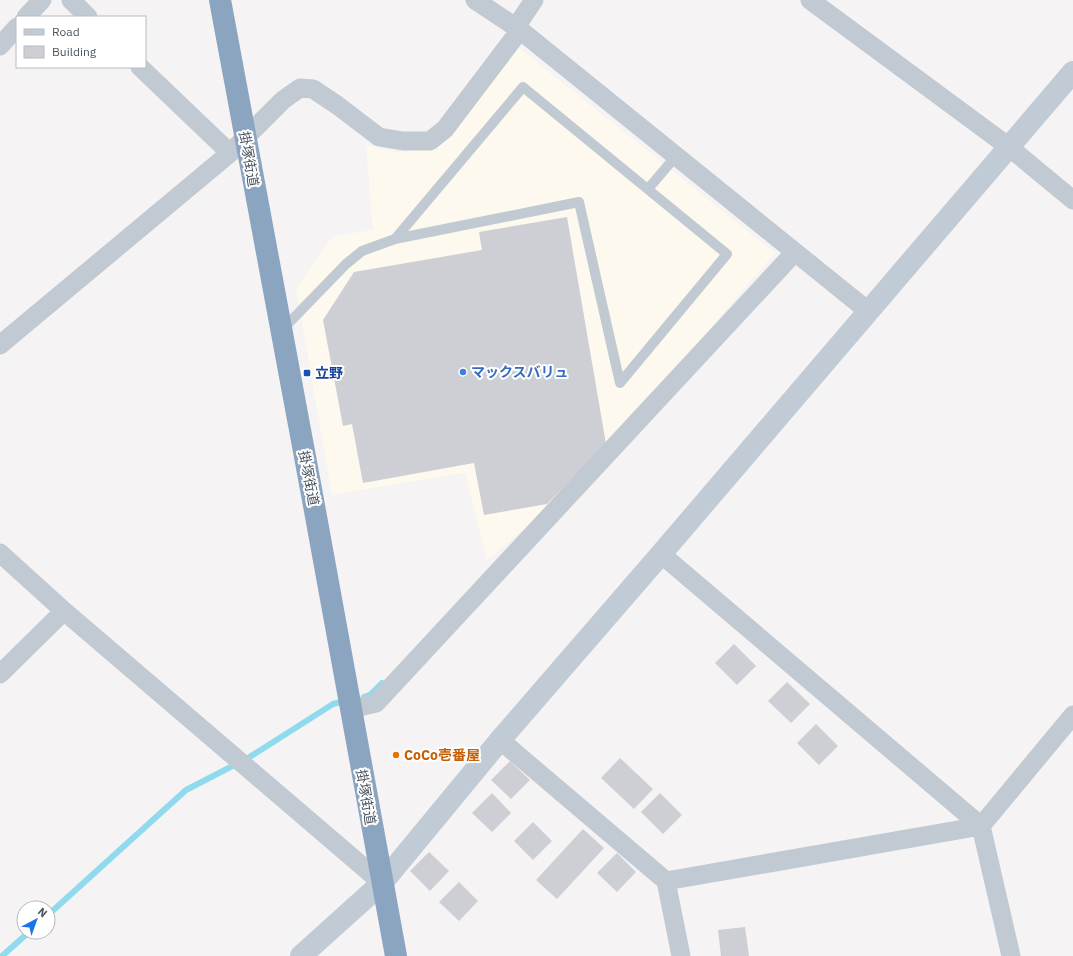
<svg xmlns="http://www.w3.org/2000/svg" width="1073" height="956" font-family="'IBM Plex Sans','Noto Sans JP',sans-serif">
<style>
.commercial{fill:#fdf9ef}
.lines{fill:none;stroke-linecap:round;stroke-linejoin:round}
.stream{stroke:#90daee;stroke-width:6}
.building{fill:#cdcfd5}
.lane{stroke:#c1cad2;stroke-width:10}
.street{stroke:#c1cad2;stroke-width:19}
.secondary{stroke:#c1cbd6;stroke-width:22}
.highway{stroke:#8ba5c1;stroke-width:22}
.shop-dot{fill:#3f7fe0;stroke:#fff;stroke-width:1.5}
.transit-dot{fill:#1a4fb4;stroke:#fff;stroke-width:1.5}
.food-dot{fill:#e8710a;stroke:#fff;stroke-width:1.5}
.labels{text-anchor:middle;stroke-width:4;stroke-linejoin:round;paint-order:stroke}
.street-label{font-size:14px;fill:#4a5661;stroke:#fff}
.shop-label{font-size:14px;font-weight:bold;fill:#366cbe;stroke:#fff;text-anchor:start}
.transit-label{font-size:14px;font-weight:bold;fill:#164399;stroke:#fff;text-anchor:start}
.food-label{font-size:14px;font-weight:bold;fill:#c56008;stroke:#fff;text-anchor:start}
</style>
<rect width="100%" height="100%" fill="#f5f3f3"/>
<!-- commercial -->
<path class="commercial" d="M519,48L775,253L609,445L550,507L487,560L465,473L332,495L296,289L333,236L373,230L366,146H375L396,152L418,150L450,134Z"/>
<g class="lines">
<!-- stream -->
<path class="stream" d="M364,697L370,695L382,683
M48,915L186,790L248,758L333,704L345,701
M2,956L29,932"/>
</g>
<!-- building -->
<path class="building" d="M567,217L606,444L547,504L484,515L474,463L363,483L352,424L343,426L323,320L354,272L482,250L479,232Z
M734,644L756,666L737,685L715,663Z
M787,682L810,704L791,723L768,701Z
M816,724L838,746L819,765L797,743Z
M620,758L653,789L634,809L601,778Z
M510,761L530,780L511,799L491,780Z
M492,793L511,813L492,832L472,813Z
M660,793L682,815L663,834L641,812Z
M533,822L552,841L533,860L514,841Z
M583,829L604,848L557,899L536,880Z
M429,852L449,871L430,891L410,871Z
M617,853L636,872L617,892L597,873Z
M459,882L478,901L459,921L439,902Z
M745,927L749,956H721L718,930Z"/>
<g class="lines">
<!-- lane -->
<path class="lane" d="M648,189L676,156
M282,330L346,264L362,251L395,239L523,87L727,254L620,383L579,202L395,239"/>
<!-- street -->
<path class="street" d="M71,0L88,17
M475,0L520,30L868,311
M810,0L1009,147L1073,200
M26,17L42,0
M516,27L534,0
M0,46L17,27
M140,67L230,153
M0,345L230,153L283,100L300,88L313,89L337,105L379,137L403,141H430L445,129L520,30
M0,553L64,611L382,883
M661,554L981,826L1011,956
M0,674L64,611
M351,709L376,703L795,252
M500,740L666,881L681,956
M666,881L981,826L1073,715"/>
<!-- secondary -->
<path class="secondary" d="M301,956L382,883L500,740L661,554L1073,72"/>
<!-- highway -->
<path class="highway" d="M220,0L311,489L396,956"/>
</g>
<!-- markers -->
<circle class="shop-dot" cx="463" cy="372" r="4"/>
<rect class="transit-dot" x="303" y="369" width="8" height="8" rx="2"/>
<circle class="food-dot" cx="396" cy="755" r="4"/>
<g class="labels">
<!-- street labels -->
<g class="street-label">
<text transform="translate(249 159) rotate(80)" y="5">掛塚街道</text>
<text transform="translate(309 478) rotate(79)" y="5">掛塚街道</text>
<text transform="translate(366 797) rotate(80)" y="5">掛塚街道</text>
</g>
<!-- shop labels -->
<g class="shop-label">
<text x="471" y="377">マックスバリュ</text>
</g>
<!-- transit labels -->
<g class="transit-label">
<text x="315" y="378">立野</text>
</g>
<!-- food labels -->
<g class="food-label">
<text x="404" y="760">CoCo壱番屋</text>
</g>
</g>
<!-- legend -->
<rect x="16" y="16" width="130" height="52" fill="#ffffff" stroke="#b7bbc0"/>
<rect x="24" y="29" width="20" height="6" fill="#c1cbd6" stroke="#b7bbc0"/>
<text x="52" y="36" font-size="12" fill="#4a5661">Road</text>
<rect x="24" y="46" width="20" height="12" fill="#cdcfd5" stroke="#b7bbc0"/>
<text x="52" y="56" font-size="12" fill="#4a5661">Building</text>
<!-- north arrow -->
<g transform="translate(36 920) rotate(41)"><circle r="19" fill="#ffffff" stroke="#b7bbc0"/>
<path d="M0-3L7 15L0 10L-7 15Z" fill="#1a73e8"/>
<text y="-6" font-size="11" font-weight="bold" text-anchor="middle" fill="#4a5661">N</text>
</g>
</svg>
